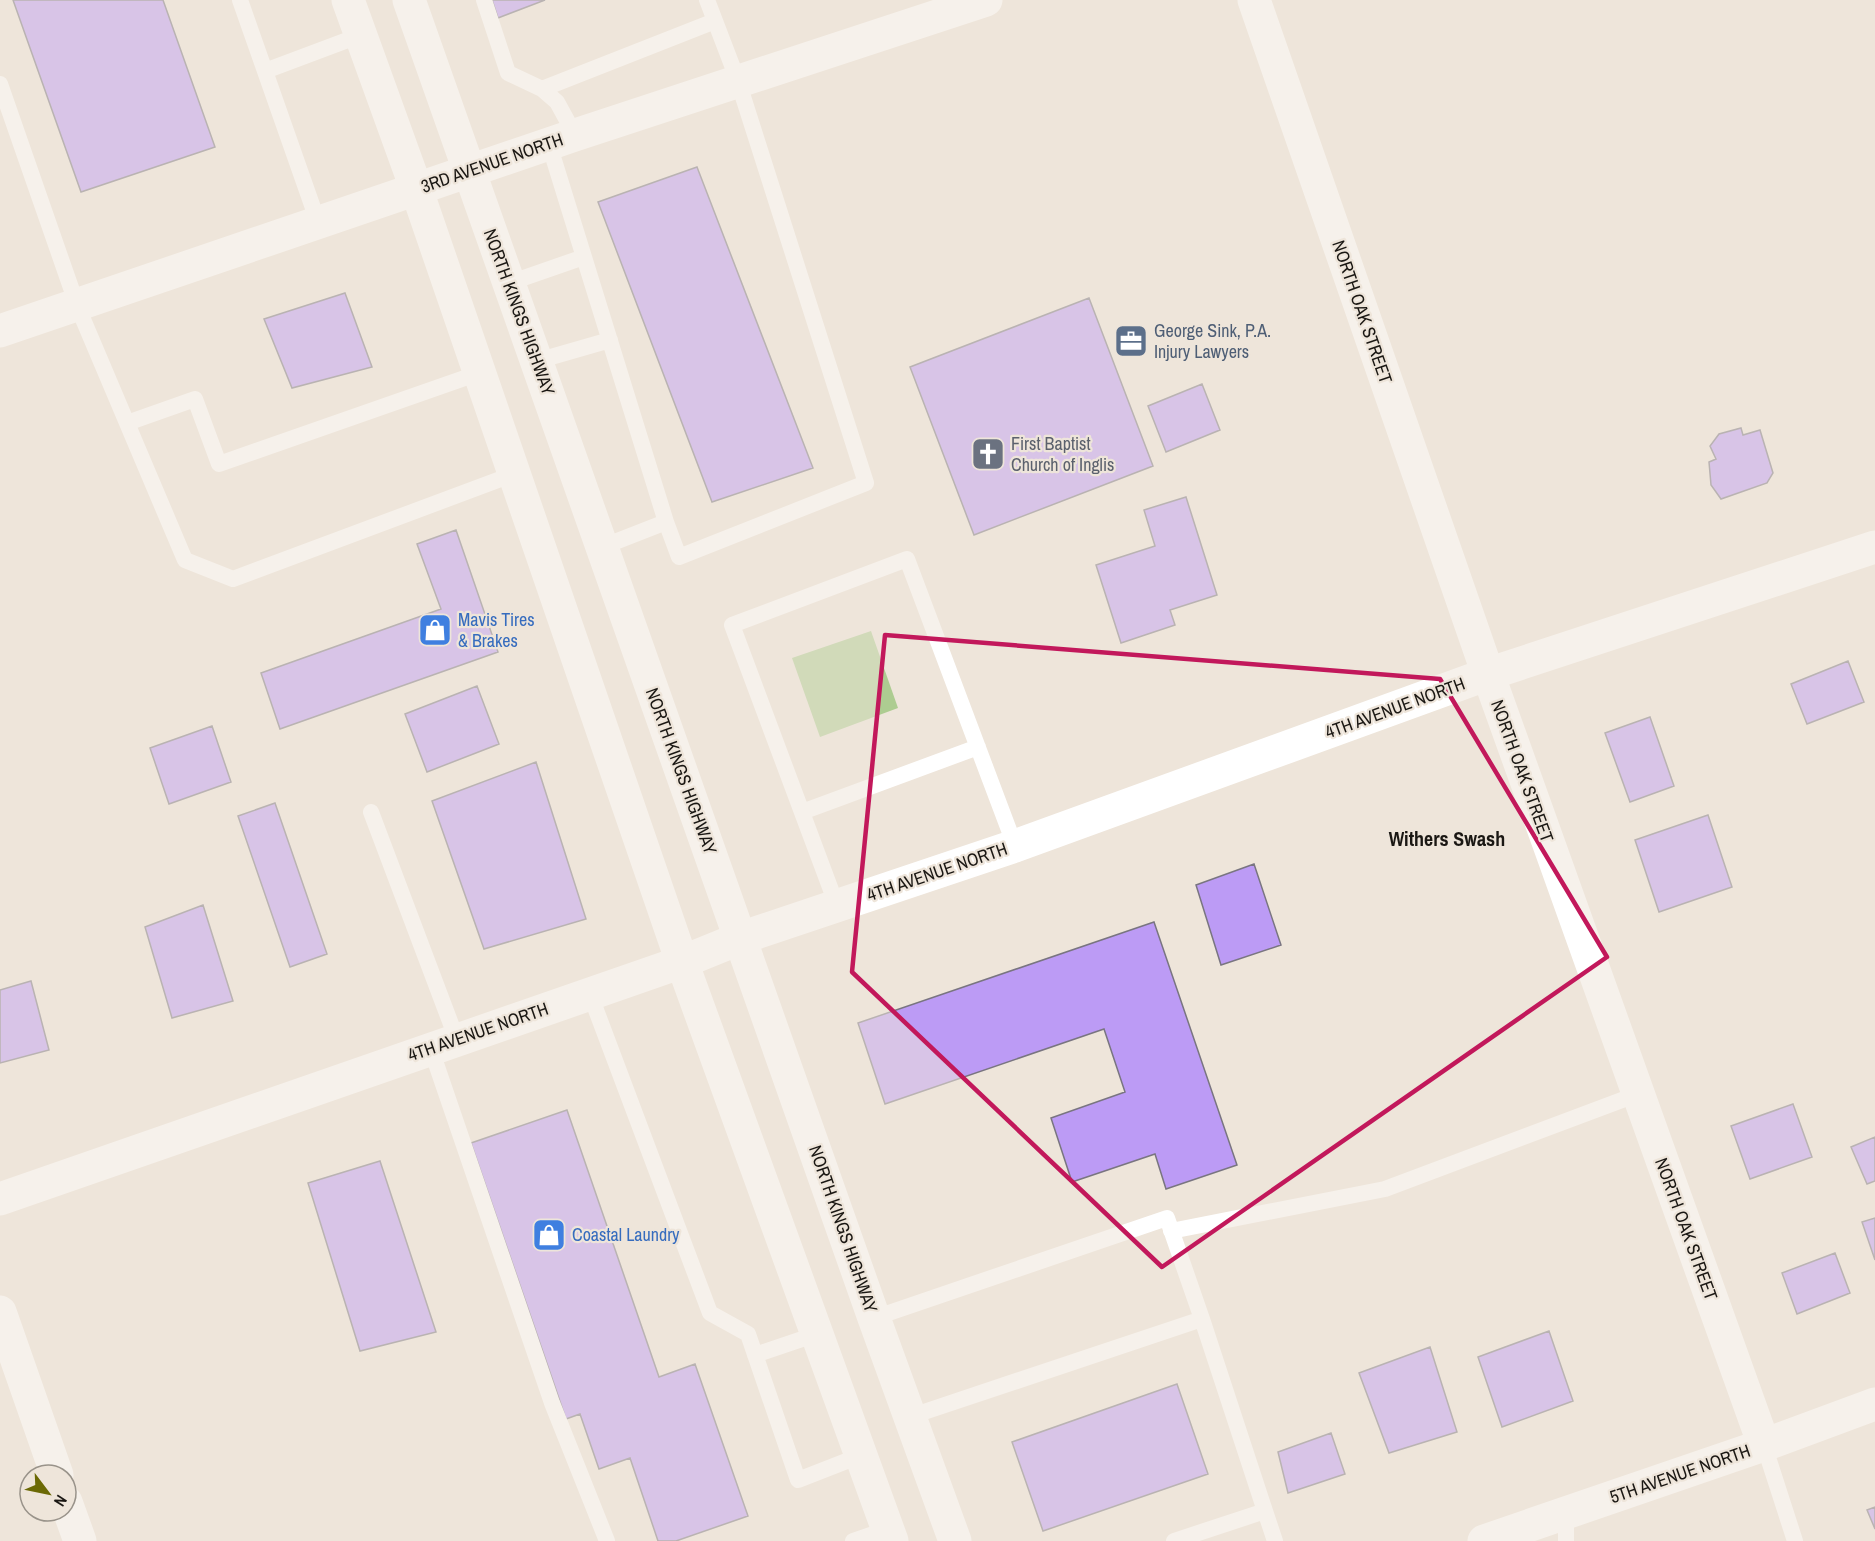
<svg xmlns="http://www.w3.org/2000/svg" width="1875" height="1541" font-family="'Archivo Narrow',sans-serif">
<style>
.green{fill:#adcc91}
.building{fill:#bc9bf5;stroke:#797580;stroke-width:1.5}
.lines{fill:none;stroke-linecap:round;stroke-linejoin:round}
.service{stroke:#fff;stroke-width:16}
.minor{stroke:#fff;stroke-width:33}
.tertiary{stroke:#fff;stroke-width:33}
.primary{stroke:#fff;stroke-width:33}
.marked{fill:none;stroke:#c2185b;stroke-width:4.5;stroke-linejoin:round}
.labels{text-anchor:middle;stroke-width:4.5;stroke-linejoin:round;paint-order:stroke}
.street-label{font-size:18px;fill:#1a1713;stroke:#eee5da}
.service-label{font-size:18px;fill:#4e5e75;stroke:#eee5da;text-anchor:start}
.worship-label{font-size:18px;fill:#5b616d;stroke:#eee5da;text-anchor:start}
.shop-label{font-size:18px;fill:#366cbe;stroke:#eee5da;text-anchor:start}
.neighbourhood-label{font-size:20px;font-weight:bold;fill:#1a1713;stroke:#eee5da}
</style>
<rect width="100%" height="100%" fill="#eee5da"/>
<!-- green -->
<path class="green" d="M871,631L898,708L820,737L792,658Z"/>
<!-- building -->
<path class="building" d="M13,0H163L215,147L81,192Z
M492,0H545L498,18Z
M697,167L813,468L712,502L598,202Z
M345,293L372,367L292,388L264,319Z
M1089,298L1153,466L974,535L910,367Z
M1202,384L1220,430L1166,452L1148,406Z
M1741,428L1743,435L1760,430L1773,473L1767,483L1721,499L1711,485L1709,462L1716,459L1710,446L1719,434Z
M1186,497L1217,595L1170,610L1175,625L1121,643L1096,565L1155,546L1144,510Z
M456,530L498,652L280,729L261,673L441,609L417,544Z
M1848,661L1864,702L1807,724L1791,684Z
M477,686L499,744L427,772L405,714Z
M1650,717L1674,786L1630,802L1605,733Z
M212,726L231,782L169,804L150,748Z
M536,762L586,919L484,949L432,801Z
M275,803L327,954L290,967L238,816Z
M1708,815L1732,887L1659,912L1635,840Z
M1254,864L1281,945L1221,965L1196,885Z
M203,905L233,1001L172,1018L145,927Z
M1154,922L1237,1165L1166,1189L1155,1154L1072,1182L1051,1118L1125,1092L1104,1029L885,1104L858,1023Z
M31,981L49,1050L0,1063V990Z
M1793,1104L1812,1157L1750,1179L1731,1126Z
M567,1110L659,1377L695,1364L748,1516L676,1541H658L630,1458L599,1469L580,1414L566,1419L471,1143Z
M1875,1137V1181L1867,1184L1851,1147Z
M380,1161L436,1332L360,1351L308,1183Z
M1875,1218V1260L1862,1222Z
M1835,1253L1850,1293L1797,1314L1782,1273Z
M1549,1331L1573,1401L1502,1427L1478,1357Z
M1430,1347L1457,1432L1389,1453L1359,1373Z
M1177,1384L1208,1474L1043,1531L1012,1442Z
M1331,1433L1345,1474L1288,1493L1278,1452Z
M1875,1507V1529L1867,1510Z"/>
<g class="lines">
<!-- service -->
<path class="service" d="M240,0L318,222
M484,0L508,73L542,89L557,102L575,135
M265,71L361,35
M0,84L77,305L185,560L233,579L514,474
M542,89L715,21
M549,144L666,522
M509,283L584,257
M537,361L610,340
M127,423L195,399L219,464L479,373
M602,547L666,522L679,557L866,483L738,81L707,0
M371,812L457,1040
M802,812L978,747
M837,906L732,625L907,559L1015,846
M590,994L710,1313L748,1334L798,1480L862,1455
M431,1049L552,1403L607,1541
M1171,1231L1385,1189L1638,1094
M874,1318L1167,1218L1202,1319
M755,1355L817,1334
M909,1417L1202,1319L1265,1511L1174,1541
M1764,1445L1795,1541
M1265,1511L1275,1541
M1566,1513V1541
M853,1541L888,1529"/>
<!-- minor -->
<path class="minor" d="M0,331L575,135L986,0
M0,1199L682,962L741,938L1015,846L1488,674L1875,547
M0,1312L57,1475
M66,1502L80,1541
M1484,1541L1764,1445L1875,1404"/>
<!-- tertiary -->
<path class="tertiary" d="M1254,0L1488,674L1764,1445"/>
<!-- primary -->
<path class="primary" d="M348,0L416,188L682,962L892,1541
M409,0L874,1318L955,1541"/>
</g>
<!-- marked area -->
<path d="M0 0H1875V1541H0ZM885,635L1440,679L1607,957L1162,1267L852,972Z" fill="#eee5da" fill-opacity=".55" fill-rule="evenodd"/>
<path class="marked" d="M885,635L1440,679L1607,957L1162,1267L852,972Z"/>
<!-- icons -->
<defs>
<g id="office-square" transform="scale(1.725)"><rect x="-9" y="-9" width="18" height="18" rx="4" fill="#5c6f8a" stroke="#eee5da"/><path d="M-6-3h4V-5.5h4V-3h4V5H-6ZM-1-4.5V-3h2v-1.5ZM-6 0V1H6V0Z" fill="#fff"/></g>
<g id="church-square" transform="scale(1.725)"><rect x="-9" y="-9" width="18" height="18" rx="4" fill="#6b7280" stroke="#eee5da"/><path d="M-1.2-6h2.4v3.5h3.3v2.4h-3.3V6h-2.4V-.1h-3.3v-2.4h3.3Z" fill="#fff"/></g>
<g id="shop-square" transform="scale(1.725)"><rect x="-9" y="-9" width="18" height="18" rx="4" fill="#3f7fe0" stroke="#eee5da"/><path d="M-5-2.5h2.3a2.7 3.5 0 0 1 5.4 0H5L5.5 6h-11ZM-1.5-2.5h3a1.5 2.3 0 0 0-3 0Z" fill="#fff"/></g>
</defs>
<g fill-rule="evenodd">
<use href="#office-square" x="1131" y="341"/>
<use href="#church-square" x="988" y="454"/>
<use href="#shop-square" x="435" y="630"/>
<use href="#shop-square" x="549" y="1235"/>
</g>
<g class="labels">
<!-- street labels -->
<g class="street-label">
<text transform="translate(492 163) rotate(-19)" y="6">3RD AVENUE NORTH</text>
<text transform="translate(519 312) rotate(70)" y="6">NORTH KINGS HIGHWAY</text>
<text transform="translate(1362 312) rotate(71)" y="6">NORTH OAK STREET</text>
<text transform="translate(1395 708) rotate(-20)" y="6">4TH AVENUE NORTH</text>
<text transform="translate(681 771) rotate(70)" y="6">NORTH KINGS HIGHWAY</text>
<text transform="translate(1522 771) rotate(70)" y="6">NORTH OAK STREET</text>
<text transform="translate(937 872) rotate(-19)" y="6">4TH AVENUE NORTH</text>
<text transform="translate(478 1032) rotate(-19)" y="6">4TH AVENUE NORTH</text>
<text transform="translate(843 1229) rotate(71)" y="6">NORTH KINGS HIGHWAY</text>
<text transform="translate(1686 1229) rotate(70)" y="6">NORTH OAK STREET</text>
<text transform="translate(1680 1474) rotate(-19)" y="6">5TH AVENUE NORTH</text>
</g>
<!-- service labels -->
<g class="service-label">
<text x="1154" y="337">George Sink, P.A.<tspan x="1154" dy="21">Injury Lawyers</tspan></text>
</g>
<!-- worship labels -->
<g class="worship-label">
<text x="1011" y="450">First Baptist<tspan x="1011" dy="21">Church of Inglis</tspan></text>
</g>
<!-- shop labels -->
<g class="shop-label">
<text x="458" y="626">Mavis Tires<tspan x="458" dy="21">&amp; Brakes</tspan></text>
<text x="572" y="1241">Coastal Laundry</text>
</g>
<!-- neighbourhood labels -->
<g class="neighbourhood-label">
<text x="1447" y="846">Withers Swash</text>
</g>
</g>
<!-- north arrow -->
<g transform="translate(48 1493) rotate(122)"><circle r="28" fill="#eee5da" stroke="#99938a" stroke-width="1.5"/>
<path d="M0-4.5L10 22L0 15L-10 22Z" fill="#6b6905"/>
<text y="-9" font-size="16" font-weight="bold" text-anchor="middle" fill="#1a1713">N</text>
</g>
</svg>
